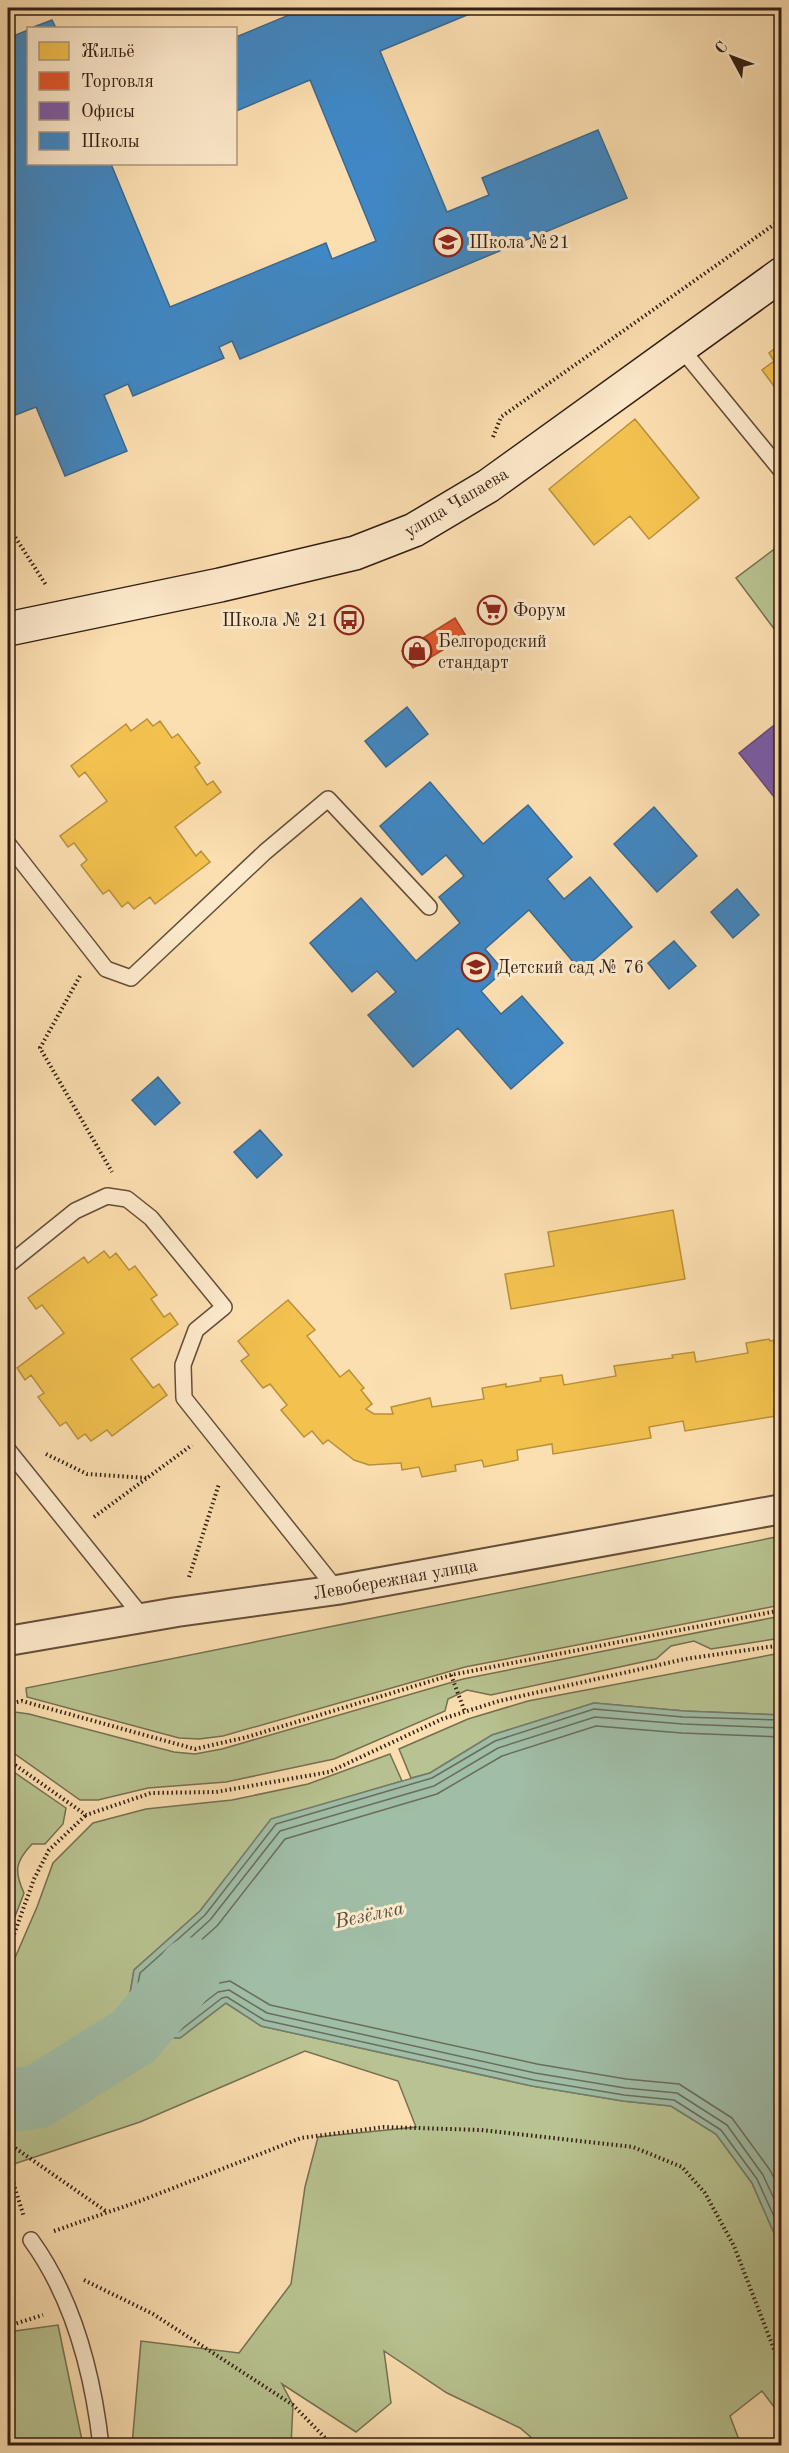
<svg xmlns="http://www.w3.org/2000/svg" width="789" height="2453" font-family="'Old Standard TT',serif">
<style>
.green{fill:#b8c391;stroke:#757051;stroke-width:1.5}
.water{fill:#a0bda7;stroke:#747d6b;stroke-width:1.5}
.homes{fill:#f2c14e;stroke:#b8903c;stroke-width:1.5}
.shops{fill:#e4572e;stroke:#af4625;stroke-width:1.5}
.offices{fill:#7b5ea7;stroke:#654b7a;stroke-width:1.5}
.schools{fill:#3f88c5;stroke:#3b688f;stroke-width:1.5}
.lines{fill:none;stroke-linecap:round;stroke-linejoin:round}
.shore{stroke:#696e5c;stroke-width:1.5}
.river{stroke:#a0bda7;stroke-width:63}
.lane-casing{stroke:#644e39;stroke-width:18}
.street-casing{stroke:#644e39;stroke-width:32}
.secondary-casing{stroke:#321e11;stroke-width:36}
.path{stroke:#321e11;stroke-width:4;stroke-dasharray:1.5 3;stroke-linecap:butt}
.lane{stroke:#fdeacc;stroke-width:15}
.street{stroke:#fdeacc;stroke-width:28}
.secondary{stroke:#fdeacc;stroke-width:33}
.labels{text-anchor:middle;stroke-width:6;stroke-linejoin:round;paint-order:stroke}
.poi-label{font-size:18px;fill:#321e11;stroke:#fdeacc;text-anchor:start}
.street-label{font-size:18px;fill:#321e11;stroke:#fdeacc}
.water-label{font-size:20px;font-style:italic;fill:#534e3e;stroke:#fdeacc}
</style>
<rect width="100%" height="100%" fill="#fcdfb1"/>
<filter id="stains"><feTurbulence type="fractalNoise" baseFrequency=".00333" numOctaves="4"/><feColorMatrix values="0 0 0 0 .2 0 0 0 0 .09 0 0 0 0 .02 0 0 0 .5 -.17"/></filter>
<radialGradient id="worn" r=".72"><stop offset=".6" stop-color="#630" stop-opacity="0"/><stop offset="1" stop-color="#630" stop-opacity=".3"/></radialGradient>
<!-- green -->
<path class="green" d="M781,544V638L736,578Z
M781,1536V1605L465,1667L223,1736L199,1739L179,1738L27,1697L26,1688Z
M781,1616V1638L711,1649L694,1641L671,1646L656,1659L491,1695L467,1690L448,1699L445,1711L334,1759L226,1782L148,1788L98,1800H80L8,1749V1711L29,1714L174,1752L195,1754L222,1749L463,1679Z
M781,1653V1715L684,1711L594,1703L492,1735L430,1773L411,1778L399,1749L468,1719L528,1701Z
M390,1754L402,1781L271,1820L200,1911L134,1970L125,2023L73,2057L8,2079V1974L37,1907L53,1863L93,1823L146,1809L232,1800L308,1784Z
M8,1768L66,1808L63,1824L45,1844H32C15,1862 14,1871 24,1893L8,1935Z
M226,2003L261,2026L532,2086L623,2101L671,2106L716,2134L752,2183L781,2249V2416L762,2391L730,2416L741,2445H540L520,2428L447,2393L384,2351L391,2403L356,2432L282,2384L293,2405L291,2445H132L141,2341L239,2353L291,2284L305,2187L318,2137L416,2127L398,2081L305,2051L140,2122L8,2166V2101L37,2097L134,2036L180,2038Z
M58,2325L83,2445H8V2332Z"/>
<!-- water -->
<path class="water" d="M594,1703L684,1711L781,1715V2249L752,2183L716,2134L671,2106L623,2101L532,2086L261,2026L226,2003L180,2038L134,2036L37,2097L8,2101V2079L73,2057L125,2023L134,1970L200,1911L271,1819L430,1773L492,1735Z"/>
<!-- homes -->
<path class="homes" d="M782,343V397L762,370L774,361L769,353Z
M635,419L699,498L649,539L630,516L594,545L549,489Z
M147,719L153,726L160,721L172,738L178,734L200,763L195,767L207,785L213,781L221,792L175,827L196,856L201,851L210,862L155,904L150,897L134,909L128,902L122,907L109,890L103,894L81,865L87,860L74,843L68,847L60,836L107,801L85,772L79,777L71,766L126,724L131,731Z
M673,1210L685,1279L511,1309L505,1274L554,1266L548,1232Z
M104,1251L110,1258L116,1253L129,1270L135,1266L157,1295L151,1299L164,1317L170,1313L178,1324L131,1359L153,1388L159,1384L167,1395L112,1436L107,1430L91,1441L85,1434L78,1439L66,1422L60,1426L38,1397L44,1393L31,1375L25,1380L17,1368L64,1333L42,1305L36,1309L28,1298L84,1257L88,1263Z
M288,1300L315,1330L307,1336L340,1377L349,1370L364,1388L361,1390L372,1404L366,1409L374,1414H393L391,1407L430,1398L432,1407L484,1399L482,1388L506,1384V1387L541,1381L540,1378L562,1375L564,1385L616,1376L614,1366L673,1358L672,1355L694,1352L696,1362L748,1353L746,1343L769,1339L770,1341L782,1339V1415L685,1431L683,1421L649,1427L651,1438L553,1454L552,1444L517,1450L518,1460L484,1467L482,1460L455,1465L456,1471L422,1477L419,1467L402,1470L401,1463L369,1465L354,1460L328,1440L323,1444L312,1431L304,1437L281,1410L287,1405L270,1384L263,1388L241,1361L249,1355L238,1341Z"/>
<!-- shops -->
<path class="shops" d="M455,618L466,636L413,668L402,651Z"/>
<!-- offices -->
<path class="offices" d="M782,719V807L739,753Z"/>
<!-- schools -->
<path class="schools" d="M306,8H484L380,51L447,212L489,195L482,178L598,130L627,198L240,359L232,341L219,347L224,358L133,396L128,384L104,395L127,451L65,476L36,407L8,418V38L28,30V164H111L170,307L326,243L332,259L376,241L310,80L236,111V37Z
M52,20L56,28H31Z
M407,707L428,734L386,767L365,741Z
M430,782L483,844L528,805L572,857L547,879L564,899L590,877L632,927L581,971L529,910L485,949L504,971L481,991L501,1014L522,996L563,1043L511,1089L458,1028L413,1067L368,1015L396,992L377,971L352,992L310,943L361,898L416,961L460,923L439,897L464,876L446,855L422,875L380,826Z
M654,807L697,856L657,892L614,844Z
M737,889L759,915L733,938L711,912Z
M674,941L696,966L669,989L648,963Z
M158,1077L180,1103L155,1125L132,1100Z
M260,1130L282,1155L257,1178L234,1152Z"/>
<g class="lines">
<!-- shore -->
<path class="shore" d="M782,1720L683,1717L594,1709L495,1741L432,1778L276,1824L205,1915L140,1973L130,2027L133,2030L178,2032L222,1998L227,1997L264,2020L534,2080L624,2095L674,2100L721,2130L757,2179L782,2234
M782,1728L683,1724L595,1717L498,1748L434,1786L280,1831L210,1920L147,1977L140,2020L142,2023L176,2024L218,1992L229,1990L267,2013L535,2073L625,2088L677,2093L727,2125L763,2175L782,2216
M782,1737L682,1733L596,1726L502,1756L437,1794L285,1839L217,1926L155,1981L150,2011L153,2014L173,2015L214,1984L230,1981L270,2005L537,2064L626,2079L679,2084L732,2118L770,2170L782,2194
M8,2084L66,2066L69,2068L68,2071L35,2091L8,2095"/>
<!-- river -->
<path class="river" d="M8,2101L37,2097L134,2036L191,1969"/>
<!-- lane casing -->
<g class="lane-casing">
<path id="lane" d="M680,347L780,469L782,468
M8,844L106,969L131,978L265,852L328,799L429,907
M8,1265L75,1211L107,1196L127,1199L151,1218L224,1307L196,1330L183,1365L184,1398L337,1590
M8,1450L144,1619
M31,2240C73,2298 93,2375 101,2446"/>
</g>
<!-- street casing -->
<g class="street-casing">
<path id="street" d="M8,1641L177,1612L337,1590L782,1509"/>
</g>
<!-- secondary casing -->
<g class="secondary-casing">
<path id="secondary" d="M8,629L220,585L355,553L414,530L488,486L782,274"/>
</g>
<!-- path -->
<path class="path" d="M493,437L501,417L782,219
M8,526L46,585
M80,976L40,1048L112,1172
M46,1454L87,1474L147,1478
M94,1517L192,1445
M189,1577L219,1484
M451,1675L465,1712
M8,1704L22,1701L195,1749L247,1737L451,1675L782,1610
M8,1760L86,1815L151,1793L216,1792L329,1772L442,1719L499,1701L685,1659L782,1645
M8,1951L34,1879L49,1850L86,1815
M8,2143L107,2212
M8,2166L24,2217
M54,2231L140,2201L301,2138L384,2127L481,2130L633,2147L682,2167L705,2193L734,2246L782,2370
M84,2280L153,2314L293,2405L333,2446
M8,2326L43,2315"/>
<!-- lane -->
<use href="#lane" class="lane"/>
<!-- street -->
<use href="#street" class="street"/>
<!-- secondary -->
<use href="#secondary" class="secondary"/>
</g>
<!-- icons -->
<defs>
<g id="school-ring" transform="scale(1.5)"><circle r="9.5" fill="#fdeacc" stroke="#8f2418" stroke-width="1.5"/><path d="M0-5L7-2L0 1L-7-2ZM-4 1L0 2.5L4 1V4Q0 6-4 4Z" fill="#8f2418"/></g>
<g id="supermarket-ring" transform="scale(1.5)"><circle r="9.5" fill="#fdeacc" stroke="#8f2418" stroke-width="1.5"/><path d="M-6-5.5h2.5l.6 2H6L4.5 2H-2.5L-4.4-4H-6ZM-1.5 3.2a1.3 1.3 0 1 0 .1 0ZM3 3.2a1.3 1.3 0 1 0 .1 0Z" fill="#8f2418"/></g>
<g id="bus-ring" transform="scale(1.5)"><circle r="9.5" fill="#fdeacc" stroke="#8f2418" stroke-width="1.5"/><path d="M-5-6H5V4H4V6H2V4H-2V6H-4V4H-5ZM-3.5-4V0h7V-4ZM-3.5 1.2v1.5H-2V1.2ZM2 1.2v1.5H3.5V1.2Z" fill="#8f2418"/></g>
<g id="shop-ring" transform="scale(1.5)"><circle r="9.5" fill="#fdeacc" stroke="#8f2418" stroke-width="1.5"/><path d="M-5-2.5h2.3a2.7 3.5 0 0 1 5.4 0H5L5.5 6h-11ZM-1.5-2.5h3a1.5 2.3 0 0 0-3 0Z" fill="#8f2418"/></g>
</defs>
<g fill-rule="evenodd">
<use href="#school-ring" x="448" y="242"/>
<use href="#supermarket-ring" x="492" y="610"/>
<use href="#bus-ring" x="349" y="620"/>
<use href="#shop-ring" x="417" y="651"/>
<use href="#school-ring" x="476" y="967"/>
</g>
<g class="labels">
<!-- poi labels -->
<g class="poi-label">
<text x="469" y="248">Школа №21</text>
<text x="513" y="616">Форум</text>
<text x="328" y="626" text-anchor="end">Школа № 21</text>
<text x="438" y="647">Белгородский<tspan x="438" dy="21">стандарт</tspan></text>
<text x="497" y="973">Детский сад № 76</text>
</g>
<!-- street labels -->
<g class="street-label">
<text transform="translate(456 502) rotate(-31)" y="6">улица Чапаева</text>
<text transform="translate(395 1579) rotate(-10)" y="6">Левобережная улица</text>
</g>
<!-- water labels -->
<g class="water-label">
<text transform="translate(369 1914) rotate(-12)" y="7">Везёлка</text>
</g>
</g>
<!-- margin -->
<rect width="789" height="2453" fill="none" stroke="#fcdfb1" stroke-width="30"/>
<rect x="9" y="9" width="771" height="2435" fill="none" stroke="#321e11" stroke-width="3"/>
<rect x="15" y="15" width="759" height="2423" fill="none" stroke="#321e11" stroke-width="1.5"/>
<!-- legend -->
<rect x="27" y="27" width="210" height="138" fill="#fdeacc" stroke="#ac9881" stroke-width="1.5"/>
<rect x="39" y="42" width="30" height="18" fill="#f2c14e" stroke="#ac9881" stroke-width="1.5"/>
<text x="81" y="57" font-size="18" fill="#321e11">Жильё</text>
<rect x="39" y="72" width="30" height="18" fill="#e4572e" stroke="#ac9881" stroke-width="1.5"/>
<text x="81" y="87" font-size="18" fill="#321e11">Торговля</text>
<rect x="39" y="102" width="30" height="18" fill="#7b5ea7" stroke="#ac9881" stroke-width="1.5"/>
<text x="81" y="117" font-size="18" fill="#321e11">Офисы</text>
<rect x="39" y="132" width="30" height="18" fill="#3f88c5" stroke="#ac9881" stroke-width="1.5"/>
<text x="81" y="147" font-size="18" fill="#321e11">Школы</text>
<!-- north arrow -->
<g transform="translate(732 57) rotate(311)" stroke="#fdeacc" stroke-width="4.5" paint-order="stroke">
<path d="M0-4.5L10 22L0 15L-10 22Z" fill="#321e11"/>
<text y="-9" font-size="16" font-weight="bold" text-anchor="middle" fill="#321e11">С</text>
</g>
<rect width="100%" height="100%" filter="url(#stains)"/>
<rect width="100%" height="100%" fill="url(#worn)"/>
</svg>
